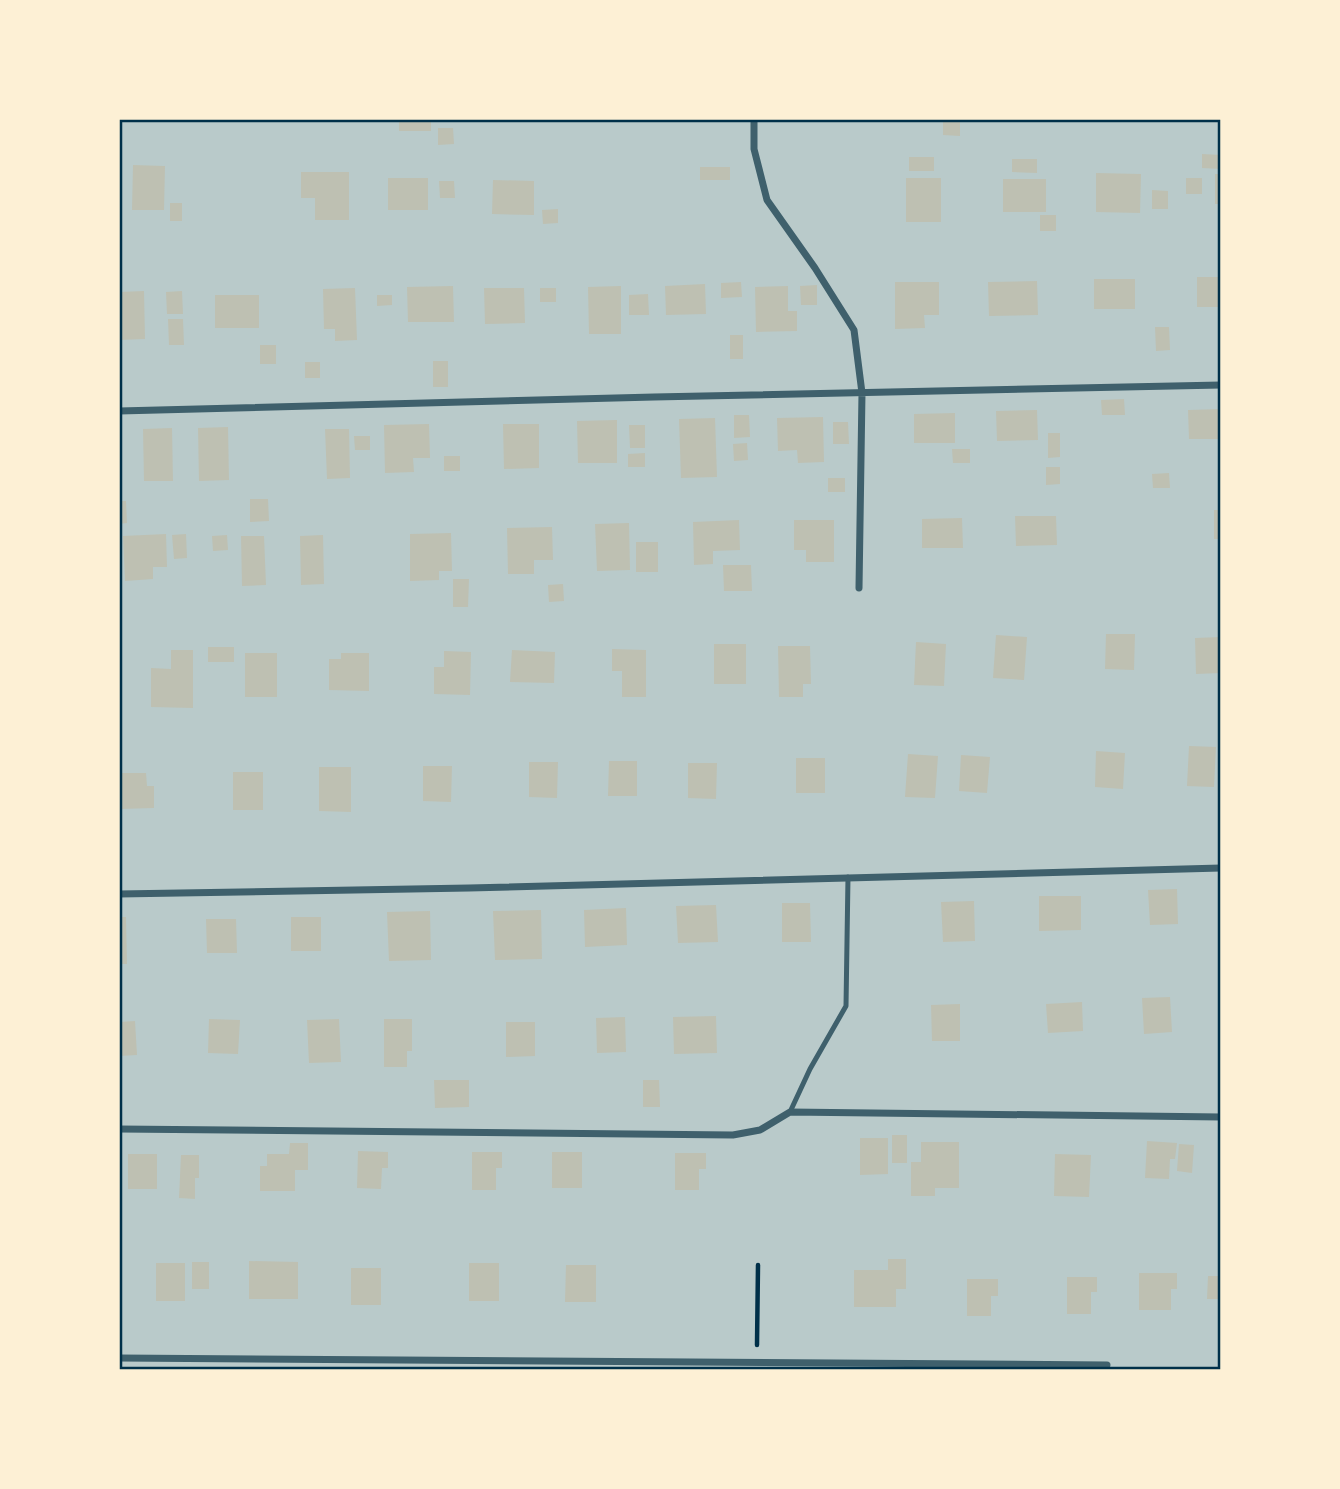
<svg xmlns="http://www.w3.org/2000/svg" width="1340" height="1489" font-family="'Work Sans',sans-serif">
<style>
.green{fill:#b9caca}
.building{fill:#bec0b2}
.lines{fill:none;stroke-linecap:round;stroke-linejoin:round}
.path{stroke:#003049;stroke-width:4.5}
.service{stroke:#3f606c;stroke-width:5}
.minor{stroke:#3f606c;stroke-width:7}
.neatline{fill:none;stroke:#003049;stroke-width:2.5}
</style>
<rect width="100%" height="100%" fill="#fdf0d5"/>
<!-- green -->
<path class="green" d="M119,119H1221V1370H119Z"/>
<!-- building -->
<path class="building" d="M399,119H431V131H399Z
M943,119H960V136L943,135Z
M438,128H453L454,144L438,145Z
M1202,154L1221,155V169L1202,168Z
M909,157H934V171H909Z
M1012,159H1037V173L1012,172Z
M133,165L165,166L164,210H132Z
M700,167H730V180H700Z
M301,172H349V220H315V198H301Z
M1096,173L1141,174L1140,213L1096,212Z
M1215,174H1221V204H1215Z
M388,178H428V210H388Z
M906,178H941V222H906Z
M1186,178H1202V194H1186Z
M1003,179H1046V212H1003Z
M493,180L534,181V215L492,214Z
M439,181H454L455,198H440Z
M1152,190L1168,191V209H1152Z
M170,203H182V221H170Z
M558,209V223L543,224L542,210Z
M1040,215H1056V231H1040Z
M1197,277H1221V307H1197Z
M1094,279H1135V309H1094Z
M1037,281L1038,315L989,316L988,282Z
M741,282L742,297L721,298V283Z
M895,282H939V315H924L925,328L895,329Z
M705,284L706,314L666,315L665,286Z
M817,285V305H801L800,286Z
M453,286L454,322H408L407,287Z
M621,286V334H589L588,287Z
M788,286V311H797V331L756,332L755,287Z
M355,288L357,340L335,341V329H324L323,289Z
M484,288H524L525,323L485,324Z
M540,288H556V302H540Z
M144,291L145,339L119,340V292Z
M182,291L183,314H167L166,292Z
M648,294L649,315H629V295Z
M215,295H259V328H215Z
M377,295H392V305L377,306Z
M168,319H183L184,345H169Z
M1155,327H1169L1170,350L1156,351Z
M730,335H743V359H730Z
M260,345H276V364H260Z
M433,361H448V387H433Z
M305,362H320V378H305Z
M1124,399L1125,415H1102L1101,400Z
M1221,409V439H1189L1188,410Z
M1037,410L1038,440L997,441L996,411Z
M955,413V443H914V414Z
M734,415H749L750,437L734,438Z
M823,417L824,462L798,463L797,450L778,451L777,418Z
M715,418L717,477L681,478L679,419Z
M617,420V463H578L577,421Z
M833,422H848L849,444H833Z
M429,424L430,458H413L414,472L385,473L384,425Z
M503,424H539V468L504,469Z
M629,425H645V448H630Z
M228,427L229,480L199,481L198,428Z
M172,428L173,481H144L143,429Z
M325,429H349L350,478L327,479Z
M1048,433H1060V457L1048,458Z
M354,436H370V450H355Z
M747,443L748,460L734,461L733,444Z
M952,449H970V463H953Z
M645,453V467H628V454Z
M444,456H460V471H444Z
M1046,467H1060V484L1046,485Z
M1169,473L1170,488H1153L1152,474Z
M828,478H845V492H828Z
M250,499H268L269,521L250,522Z
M119,501H126L127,523L119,524Z
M1214,510H1221V539H1214Z
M1015,516H1056L1057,545L1016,546Z
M962,518L963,548H922V519Z
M739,520L740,550L713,551V564L694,565L693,522Z
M794,520H834V562H806V550H794Z
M629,523L630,570L597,571L595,524Z
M552,527L553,560H534V574H508L507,528Z
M451,533L452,571H439V580L410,581V534Z
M166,534L167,567H153V579L125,581L123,536Z
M186,534L187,558L174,559L172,535Z
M227,535L228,550L213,551L212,536Z
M323,535L324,584L301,585L300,536Z
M241,536H264L266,585L242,586Z
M636,542H658V572H636Z
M723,565H751L752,591H724Z
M453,579H469L468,607H453Z
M563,584L564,601L549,602L548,585Z
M1106,634H1135L1134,670L1105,669Z
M996,635L1027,637L1024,680L993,678Z
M1221,637V673L1196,674L1195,638Z
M916,642L946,644L944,686L914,685Z
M714,644H746V684H714Z
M778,646H810L811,684H803V697H779Z
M208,647H234V662H208Z
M612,649L646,650V697H622V671H612Z
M171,650H193V708L151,707V668L171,669Z
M512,650L555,652L554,683L510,682Z
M444,651L471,652L470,695L434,694V667H444Z
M245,653H277V697H245Z
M341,653H369V691L329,690V659H341Z
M1189,746L1216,747L1214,787L1187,786Z
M1096,751L1125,753L1123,789L1095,787Z
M908,754L938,756L935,798L905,797Z
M961,755L990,757L987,793L959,791Z
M796,758H825V793H796Z
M609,761H637V796H608Z
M529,762H558L557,798L529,797Z
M688,763H717L716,799L688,798Z
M423,766H452L451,802L423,801Z
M319,767H351V812L319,811Z
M233,772H263V810H233Z
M119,773H146L147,786H154V808L120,809Z
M1177,889L1178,924L1150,925L1148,890Z
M1039,896H1081V930L1039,931Z
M974,901L975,941L943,942L941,902Z
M782,903H810L811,942H782Z
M716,905L718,942L678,943L676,906Z
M626,908L627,945L585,947L584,910Z
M541,910L542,959L495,960L493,911Z
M430,911L431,960L389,961L387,912Z
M119,917H126L127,964H119Z
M291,917H321V951H291Z
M206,919H236L237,953H207Z
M1170,997L1172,1032L1144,1034L1142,998Z
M1082,1002L1083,1031L1048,1033L1046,1004Z
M960,1004V1041H932L931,1005Z
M716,1016L717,1053L674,1054L673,1017Z
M625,1017L626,1052L597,1053L596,1018Z
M209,1019L240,1020L238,1054L208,1053Z
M339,1019L341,1062L309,1063L307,1020Z
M384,1019H412V1051H407V1067H384Z
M135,1021L137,1055L119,1056V1022Z
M506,1022H535V1056L506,1057Z
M434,1080H469V1107L435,1108Z
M643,1080H659L660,1107H643Z
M892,1135H907V1163H892Z
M860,1138H888V1174L860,1175Z
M1147,1141L1177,1143L1175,1159H1170L1169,1179L1145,1178Z
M921,1142H959V1188H935V1196H911V1162H921Z
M290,1143H308V1170H295V1191H260V1166H267V1154H289Z
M1179,1144L1194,1145L1192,1173L1177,1171Z
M358,1151L388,1152V1168H382L381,1189L357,1188Z
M472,1152H502V1168H496V1190H472Z
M552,1152H582V1188H552Z
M675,1153H706V1169H699V1190H675Z
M128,1154H157V1189H128Z
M1055,1154L1091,1155L1089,1197L1054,1196Z
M181,1155H199V1178H195V1199L179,1198Z
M888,1259H906V1289H896V1307H854V1270H888Z
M249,1261L298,1262V1299H249Z
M192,1262H209V1289H192Z
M156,1263H185V1301H156Z
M469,1263H499V1301H469Z
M566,1265H596V1302H565Z
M351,1268H381V1305H351Z
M1139,1273H1177V1289H1171V1310H1139Z
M1208,1276H1221V1299H1207Z
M1067,1277H1097V1292H1091V1314H1067Z
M967,1279H998V1296H991V1316H967Z"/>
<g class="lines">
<!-- path -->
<path class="path" d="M757,1345L758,1265"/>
<!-- service -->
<path class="service" d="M790,1112L810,1069L846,1006L848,877"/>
<!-- minor -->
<path class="minor" d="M754,119V149L767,200L815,268L854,330L862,393L859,588
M119,411L654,397L1221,385
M119,894L469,888L1221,868
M119,1129L733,1135L760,1130L790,1112L1221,1117
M119,1358L1107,1365"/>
</g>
<!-- border -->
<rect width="1340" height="1489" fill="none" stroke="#fdf0d5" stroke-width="242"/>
<rect x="121" y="121" width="1098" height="1247" class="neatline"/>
</svg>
